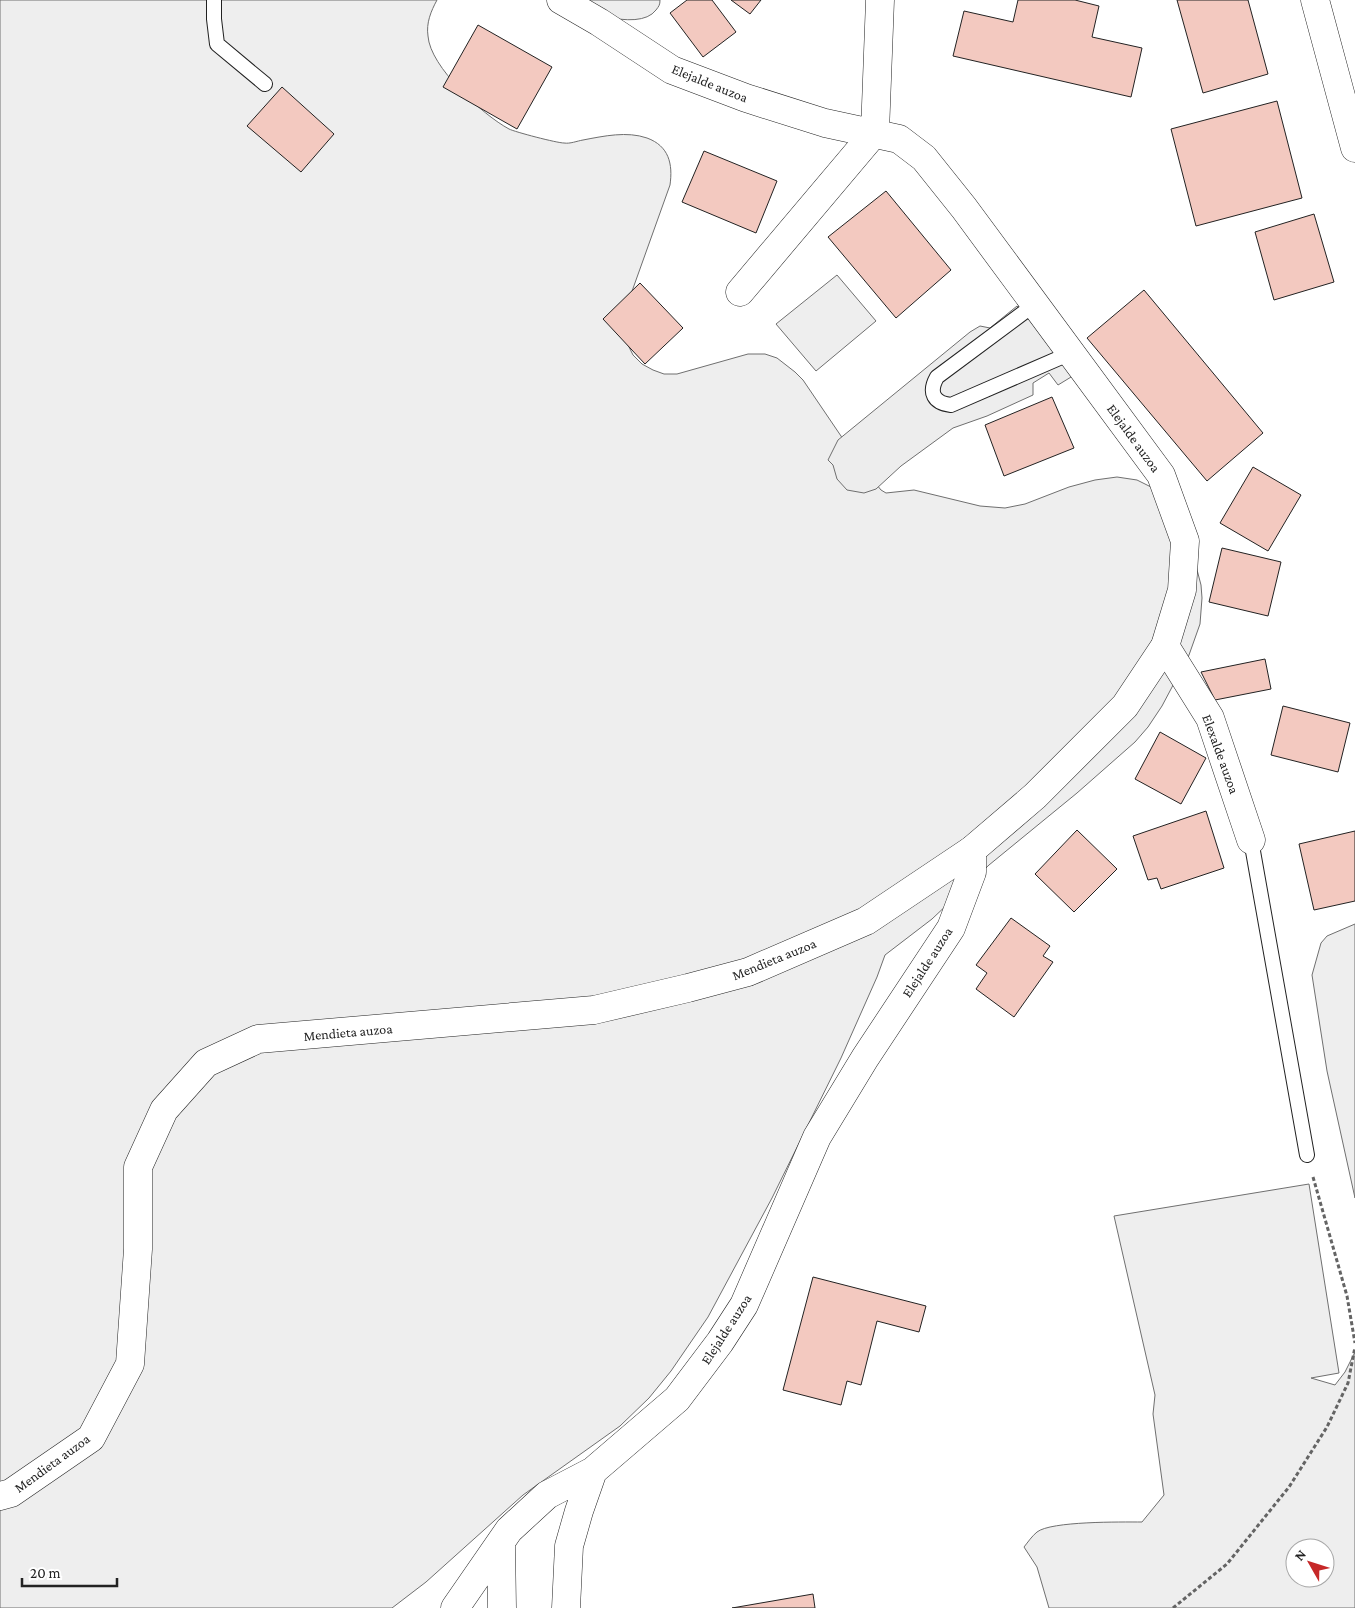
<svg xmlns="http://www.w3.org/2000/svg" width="1355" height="1608" font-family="'Crimson Pro',serif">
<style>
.green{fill:#eee;stroke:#6f6f6f;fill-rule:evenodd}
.parking{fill:#ededed;stroke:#6f6f6f}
.building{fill:#f3c9c0;stroke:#222}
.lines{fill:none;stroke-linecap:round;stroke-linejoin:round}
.lane-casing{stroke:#222;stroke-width:16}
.street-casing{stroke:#222;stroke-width:29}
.secondary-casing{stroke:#222;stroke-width:29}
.path{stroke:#646464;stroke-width:3;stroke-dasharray:4 2.5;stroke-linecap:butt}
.lane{stroke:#fff;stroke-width:14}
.street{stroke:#fff;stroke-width:28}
.secondary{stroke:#fff;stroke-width:28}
.labels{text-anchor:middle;stroke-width:4;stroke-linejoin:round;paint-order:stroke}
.street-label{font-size:14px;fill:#222;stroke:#fff}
</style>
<rect width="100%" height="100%" fill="#fff"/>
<!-- green -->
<path class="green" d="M0,0H437C431,11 426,23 428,36C430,67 483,115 509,129C515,132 557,143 564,143C570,144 577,141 583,140C604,136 627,131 647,138C669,146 673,164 670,185L626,308L624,337L633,355L642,364L653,370L664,374H677L748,354H765L777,358L795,372L803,380L860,464L881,490L886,493L914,490L980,506L1005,508L1025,504L1069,487L1095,480L1117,477L1137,480L1151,487L1190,543L1201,585L1202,598L1200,624L1189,655L1162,706L1148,727L1135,742L1077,793L989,865L932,919L885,955L877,977L841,1058L772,1198L708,1317L671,1371L649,1398L620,1426L523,1495L426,1582L392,1608H0Z
M548,0H660C660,5 659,6 656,10C638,34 572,7 548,0Z
M837,275L876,321L816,371L776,324Z
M1355,924V1198L1327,1071L1312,975L1321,943L1327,936Z
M1309,1184L1339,1373L1311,1378L1335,1385L1345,1372L1355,1352V1608H1049L1037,1567L1024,1547C1028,1542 1032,1536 1037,1532C1051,1521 1121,1522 1142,1522L1164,1495L1153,1414L1155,1395L1114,1216ZM1295,1548H1325V1578H1295Z"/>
<!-- parking -->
<path class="parking" d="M1017,306L1076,374L1058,385L1049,373L1033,383V395L987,416L953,428L901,466L876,489L864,493L847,490L837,479L833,465L828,460L838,440L970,332L980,326L990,328Z"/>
<!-- building -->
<path class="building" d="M687,0H712L736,32L703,57L670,13Z
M731,0H761L750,14Z
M1018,0H1075L1099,6L1092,37L1142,48L1131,97L953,56L964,11L1013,22Z
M1177,0H1248L1268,74L1203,93Z
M478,25L552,67L517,129L443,87Z
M282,87L334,134L301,172L247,126Z
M1277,101L1302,198L1196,226L1171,129Z
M704,151L777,181L756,233L682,202Z
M886,191L951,270L896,318L828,237Z
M1314,214L1334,282L1274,300L1255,232Z
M640,283L683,328L645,364L603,319Z
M1144,290L1263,433L1207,481L1087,338Z
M1052,397L1074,448L1004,476L985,425Z
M1253,467L1301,495L1268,551L1220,523Z
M1222,548L1281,562L1268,616L1209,602Z
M1265,659L1271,689L1215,700L1201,672Z
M1283,706L1350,723L1338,772L1271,755Z
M1160,732L1206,758L1181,804L1135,779Z
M1206,811L1224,868L1161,889L1157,878L1148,880L1133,836Z
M1077,830L1117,869L1074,912L1035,874Z
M1355,831V901L1314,910L1299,844Z
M1011,918L1050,946L1043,956L1053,962L1014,1017L976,989L987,973L976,965Z
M813,1277L926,1306L919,1332L877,1321L861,1385L847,1381L841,1405L783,1390Z
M813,1594L815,1608H732Z"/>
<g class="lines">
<!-- lane casing -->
<g class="lane-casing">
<path id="lane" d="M214,0V19L217,44L265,84
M1035,304L937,377C928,393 934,403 951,405L1071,353
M1251,840L1307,1155"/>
</g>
<!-- street casing -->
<g class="street-casing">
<path id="street" d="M1315,0L1355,148
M740,292L875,132
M1165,646L1210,718L1251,840
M501,1542L502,1608
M455,1608L509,1530L547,1495L593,1471L677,1399L720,1342L744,1305L817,1137L865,1058L951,928L972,872V850
M566,1608L569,1546L579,1511L593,1471"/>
</g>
<!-- secondary casing -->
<g class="secondary-casing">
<path id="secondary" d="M875,132L880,0
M0,1496L11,1493L91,1438L130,1364L138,1249V1167L164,1110L206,1063L258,1039L594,1010L688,988L748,972L866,921L972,850L1035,796L1125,706L1165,646L1182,590L1185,541L1161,475L964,208L924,158L899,139L825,123L746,98L672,70L599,22L561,0"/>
</g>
<!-- path -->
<path class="path" d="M1313,1177L1347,1296L1355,1343
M1173,1608L1227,1564L1289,1487L1327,1427L1348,1383L1355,1347"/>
<!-- lane -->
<use href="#lane" class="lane"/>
<!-- street -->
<use href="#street" class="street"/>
<!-- secondary -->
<use href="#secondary" class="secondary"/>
</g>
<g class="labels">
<!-- street labels -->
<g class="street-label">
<text transform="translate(710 83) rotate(22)" y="5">Elejalde auzoa</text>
<text transform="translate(1134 438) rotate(54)" y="5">Elejalde auzoa</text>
<text transform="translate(1221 754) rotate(70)" y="5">Elexalde auzoa</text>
<text transform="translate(774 959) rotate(-22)" y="5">Mendieta auzoa</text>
<text transform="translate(927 962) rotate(-57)" y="5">Elejalde auzoa</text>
<text transform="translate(348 1032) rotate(-5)" y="5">Mendieta auzoa</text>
<text transform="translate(726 1329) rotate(-57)" y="5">Elejalde auzoa</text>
<text transform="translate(52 1463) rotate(-36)" y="5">Mendieta auzoa</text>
</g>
</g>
<!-- north arrow -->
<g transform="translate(1310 1563) rotate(309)"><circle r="24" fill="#ffffff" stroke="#a7a7a7"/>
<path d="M0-4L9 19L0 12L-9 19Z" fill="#c62828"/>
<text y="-8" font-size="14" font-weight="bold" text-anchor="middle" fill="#222222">N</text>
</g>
<!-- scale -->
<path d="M22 1578v8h95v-8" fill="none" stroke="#222222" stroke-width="2.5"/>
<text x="30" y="1578" font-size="15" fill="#222222" stroke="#ffffff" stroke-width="4" paint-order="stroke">20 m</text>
</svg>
